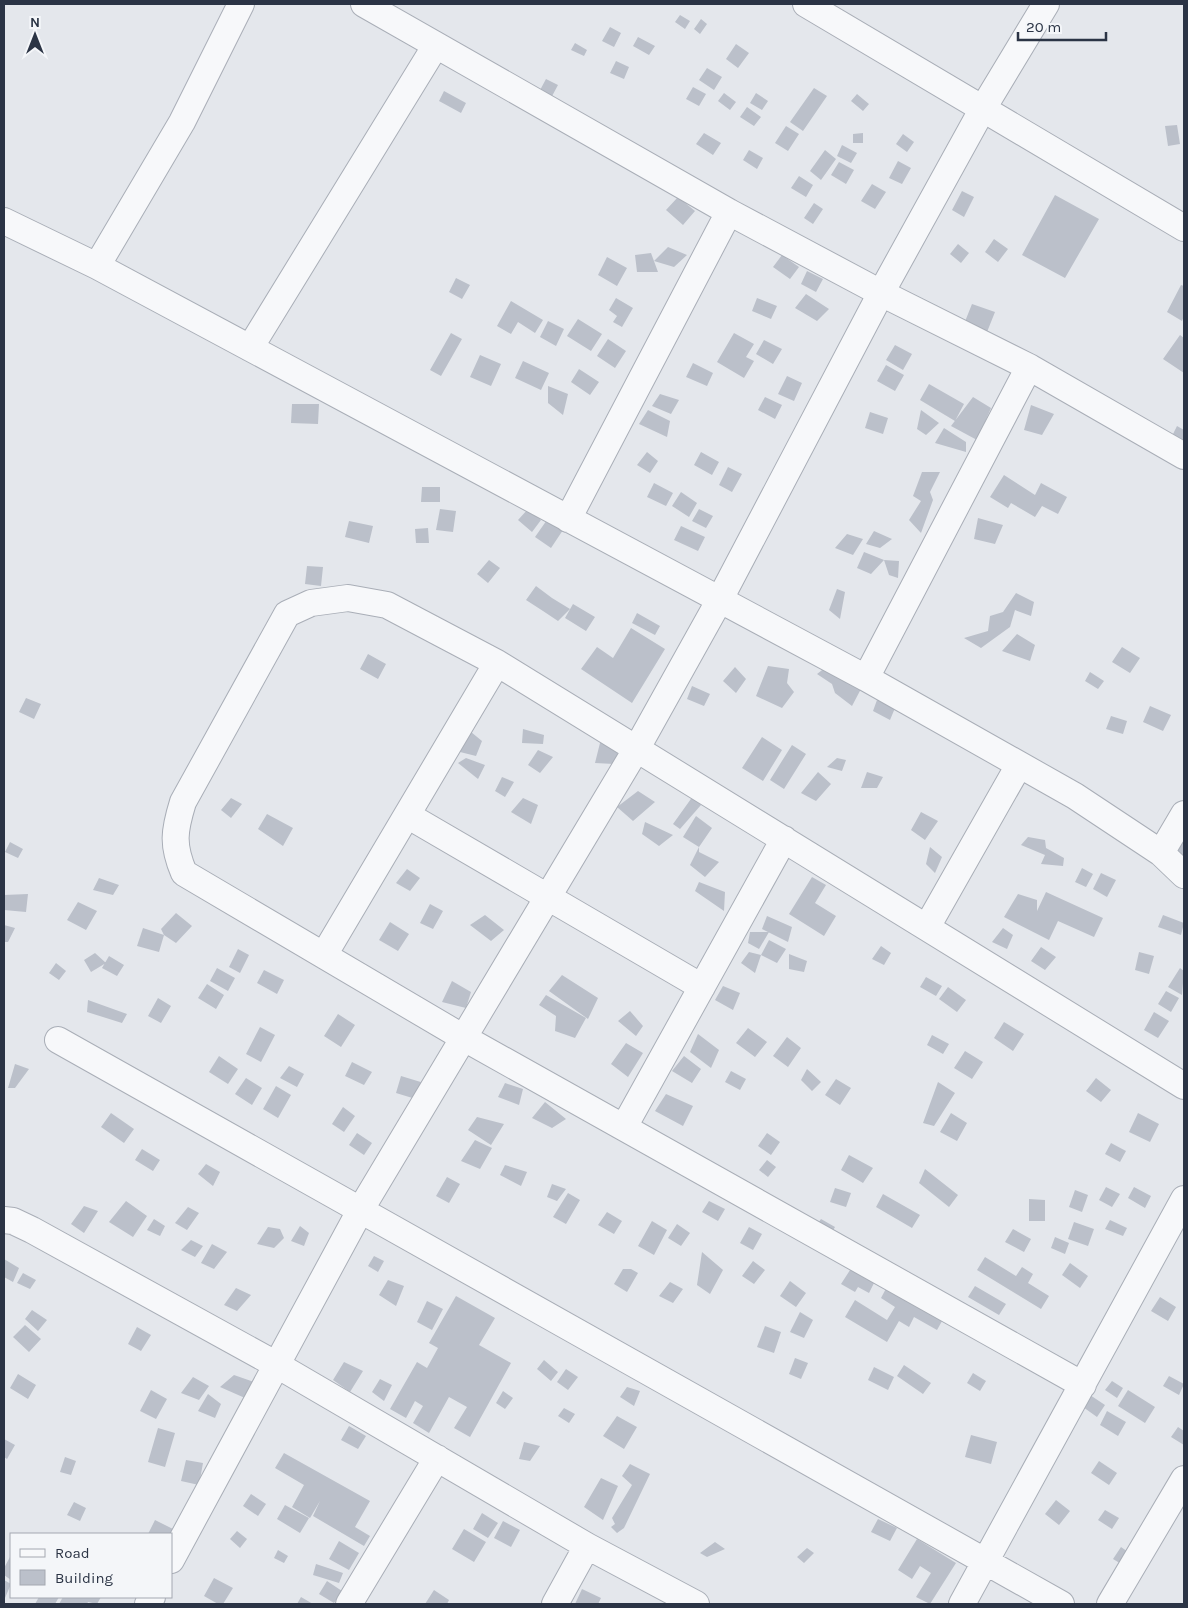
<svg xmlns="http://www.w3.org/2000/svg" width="1188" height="1608" font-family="Karla,sans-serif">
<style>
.building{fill:#bbc0ca}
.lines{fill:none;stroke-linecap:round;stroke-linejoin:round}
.street-casing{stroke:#a9aeb7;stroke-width:28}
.street{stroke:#f7f8fa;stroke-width:26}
</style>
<rect width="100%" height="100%" fill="#e4e7ec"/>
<!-- building -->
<path class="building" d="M680,15L690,21L685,29L675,22Z
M701,19L707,24L700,34L694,29Z
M610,27L621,33L614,47L602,41Z
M638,37L655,46L649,55L633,46Z
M575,43L587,50L584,56L571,50Z
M736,44L749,53L738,68L726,59Z
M616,61L629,67L624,79L610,73Z
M707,68L722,77L714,90L699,80Z
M546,79L558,85L551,98L539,92Z
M693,87L706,94L699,106L686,99Z
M814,88L827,96L803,131L790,122Z
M444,91L466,103L461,113L439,101Z
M724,93L736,102L730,110L718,101Z
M756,93L768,101L762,110L750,103Z
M857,94L869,104L863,111L851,101Z
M747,107L761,117L754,126L740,117Z
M1177,125L1180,144L1168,146L1165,126Z
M786,126L799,134L788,151L775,143Z
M704,133L721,143L713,155L696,144Z
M863,133V143H853V134Z
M903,134L914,142L907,152L896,144Z
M842,145L857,153L851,163L837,156Z
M749,150L763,158L757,169L743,160Z
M825,150L836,159L821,180L810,171Z
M898,161L911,168L902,184L889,178Z
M839,162L854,170L846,184L831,175Z
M799,176L813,185L806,197L791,188Z
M872,184L886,192L875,209L861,201Z
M962,191L974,197L964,217L952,210Z
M1055,195L1099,219L1065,278L1022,255Z
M678,197L695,211L683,225L666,210Z
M814,203L823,209L813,224L804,218Z
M994,239L1008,249L998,262L985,252Z
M958,244L969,253L961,263L950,254Z
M668,247L687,255L674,267L654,261Z
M651,253L658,272H637L635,255Z
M782,255L799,267L790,279L773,267Z
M607,257L627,268L617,286L598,275Z
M807,271L823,279L816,292L801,284Z
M456,278L470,285L462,299L449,292Z
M1181,285L1184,286V316L1182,321L1167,312Z
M806,294L829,309L817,321L795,308Z
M616,298L633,308L622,327L613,322L617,316L609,310Z
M757,298L777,306L771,319L752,311Z
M511,301L543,320L535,333L518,322L511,334L497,326Z
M972,304L995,312L985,337L962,329Z
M578,319L602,334L591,351L567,336Z
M548,321L564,329L556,346L540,337Z
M451,333L462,339L441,376L430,370Z
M734,333L754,344L746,357L754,361L744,378L717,362Z
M1180,335L1184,338V373L1163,359Z
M608,339L626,351L615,368L597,356Z
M764,340L782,349L773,364L756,354Z
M895,345L912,354L903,370L886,360Z
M480,355L501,364L491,386L470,377Z
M523,361L549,373L541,390L515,378Z
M693,363L713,373L707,386L686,377Z
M886,365L904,375L895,391L877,381Z
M579,369L599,382L590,395L571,382Z
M787,376L802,383L794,401L778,394Z
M929,384L964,404L955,421L920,400Z
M548,386L568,394L563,415L548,403Z
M660,394L679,400L671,414L652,406Z
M765,397L782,405L775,419L758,410Z
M973,397L991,408L977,440L951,426Z
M292,404H319L318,424L291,423Z
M1031,405L1054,414L1042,435L1024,430Z
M648,410L670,421L667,437L639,424Z
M921,410L939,423L926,435L917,429Z
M870,412L888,418L883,434L865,428Z
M1177,426L1184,430V445L1171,438Z
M944,428L966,442V452L935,443Z
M647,452L658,461L650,473L637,465Z
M701,452L719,462L712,475L694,465Z
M728,467L742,474L732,492L719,485Z
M922,472H940L930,492L933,500L921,533L909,520L921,501L913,496Z
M1004,475L1035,495L1041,483L1067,497L1058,514L1042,506L1035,517L1011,503L1008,508L990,497Z
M654,483L673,493L666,506L647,497Z
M422,487H440V502H421Z
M681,492L697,503L689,517L672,506Z
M440,509L456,511L453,532L436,530Z
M528,509L541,520L532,532L518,520Z
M699,509L713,516L706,528L692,521Z
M549,517L565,527L551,548L535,537Z
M978,518L1003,525L995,544L974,539Z
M349,521L373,526L369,543L345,537Z
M681,526L705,537L698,551L674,540Z
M428,528L429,543H416L415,529Z
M874,531L892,539L880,548L866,544Z
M847,534L863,539L853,555L835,548Z
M864,552L884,560L871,574L857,568Z
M489,560L500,568L488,583L477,574Z
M884,560L899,561L898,578L889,575Z
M307,566L323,567L321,586L305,584Z
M536,586L552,598L570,609L558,621L543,611L526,600Z
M837,589L845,592L840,619L829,610Z
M1016,593L1034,602L1031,616L1015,610L1010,627L981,648L964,638L988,631L990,616L1003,612Z
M573,604L595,617L586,631L565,618Z
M637,613L660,626L655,635L632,623Z
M631,628L665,649L632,703L581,669L597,647L613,658Z
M1017,634L1035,645L1030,661L1002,651Z
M1122,647L1140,658L1130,673L1112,662Z
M368,654L386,664L378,679L360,669Z
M768,666L789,669L787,683L794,692L782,708L756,696Z
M735,667L746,679L736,693L723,681Z
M826,667L862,687L852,706L835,693L832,684L817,674Z
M1090,672L1104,681L1098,689L1085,681Z
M692,686L710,694L704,706L687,699Z
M26,698L41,704L34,719L19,712Z
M877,700L895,708L890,720L873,711Z
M1150,706L1171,715L1163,731L1143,722Z
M1111,716L1127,721L1123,734L1106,729Z
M523,729L544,735L543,744L522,743Z
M471,732L482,741L476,756L460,752Z
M762,737L782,750L763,781L742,768Z
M601,739L618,754L614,764L595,763Z
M792,745L806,754L784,789L770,780Z
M538,750L553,757L540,773L528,765Z
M466,758L485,765L478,779L458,763Z
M837,758L846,760L842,771L827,767Z
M818,772L831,784L816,801L801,793Z
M867,772L883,777L877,788H861Z
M502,777L514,782L505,797L495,791Z
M638,791L655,802L633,821L617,807Z
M693,796L701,805L680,829L673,824Z
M231,798L242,804L231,818L221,810Z
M523,798L538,805L531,824L511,812Z
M921,812L938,821L925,840L911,830Z
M267,814L293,828L283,846L258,829Z
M696,816L712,828L699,847L683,837Z
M645,822L673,835L659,846L642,834Z
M1184,834V861L1170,852Z
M1028,837L1045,840L1046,848L1064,858L1063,866L1041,864L1045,855L1021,845Z
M10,842L23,849L18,858L5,852Z
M699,847V852L719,862L705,877L690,865Z
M930,847L942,857L935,873L926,864Z
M1082,868L1093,874L1086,887L1075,882Z
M407,869L420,878L410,891L396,883Z
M1101,873L1116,880L1107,897L1093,889Z
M812,877L826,885L815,903L836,916L824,936L789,914Z
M99,878L119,885L113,895L93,890Z
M699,882L725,892L724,911L695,891Z
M1046,892L1103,918L1094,937L1058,921L1049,940L1004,917L1018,894L1037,900V911Z
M28,894L26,912L4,910V895Z
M78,902L97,911L86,930L67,920Z
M430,904L443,911L433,929L420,923Z
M176,913L192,926L176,943L164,935L161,929Z
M485,915L504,930L491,941L470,925Z
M1163,915L1184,923L1181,935L1158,927Z
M767,916L792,927L788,942L762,929Z
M390,922L409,934L398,951L379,940Z
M4,925L15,928L8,942H4Z
M143,928L164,935L159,952L137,946Z
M1003,928L1013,935L1007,949L992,942Z
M750,932H769L759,949L748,943Z
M769,940L786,949L777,963L761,955Z
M881,946L891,953L884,965L872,959Z
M1041,947L1056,957L1045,970L1031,961Z
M238,949L249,955L240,973L229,967Z
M749,952L761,955L755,973L741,963Z
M1139,952L1154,956L1149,974L1135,970Z
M95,953L106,963L91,972L84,960Z
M789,954L807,961L804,972L789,969Z
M109,956L124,965L117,976L102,968Z
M56,963L66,971L59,980L49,973Z
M217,968L235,978L228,991L210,981Z
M1180,968L1184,971L1182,995L1168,987Z
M264,970L284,980L277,994L257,983Z
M562,975L598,998L588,1019L549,991Z
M926,977L942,986L936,996L920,987Z
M452,981L471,992L466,1008L442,1002Z
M207,984L224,995L216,1009L198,998Z
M723,986L740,993L733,1010L715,1000Z
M948,987L966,1000L957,1012L939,999Z
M1166,991L1179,998L1171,1012L1158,1004Z
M546,995L586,1018L575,1038L555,1031L556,1016L539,1005Z
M158,998L171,1006L161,1023L148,1016Z
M88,1000L127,1014L122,1023L87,1012Z
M630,1011L643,1026L636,1036L618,1021Z
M1154,1012L1169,1021L1158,1038L1144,1030Z
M338,1014L355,1025L341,1047L324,1036Z
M1004,1022L1024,1034L1013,1051L994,1038Z
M260,1027L275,1035L261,1062L246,1054Z
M748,1028L767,1042L755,1057L736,1043Z
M698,1034L719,1050L711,1068L690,1052Z
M932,1035L949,1044L943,1054L927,1045Z
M787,1037L801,1048L788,1067L773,1056Z
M626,1043L643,1053L628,1077L611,1064Z
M965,1051L983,1062L972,1079L954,1068Z
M219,1056L238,1069L228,1084L209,1072Z
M684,1056L701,1069L692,1083L672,1071Z
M352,1062L372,1072L364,1085L345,1076Z
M15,1064L29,1069L15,1088H8Z
M289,1066L304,1074L297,1087L280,1078Z
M807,1069L821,1082L812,1091L801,1080Z
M731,1071L746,1079L740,1090L725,1082Z
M401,1076L424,1083L419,1100L396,1093Z
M246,1078L262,1088L252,1105L235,1094Z
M1096,1078L1111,1090L1101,1102L1086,1091Z
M836,1079L851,1088L840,1105L825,1095Z
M938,1082L955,1093L934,1126L923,1123Z
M505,1083L523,1089L519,1105L498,1097Z
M276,1086L291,1095L278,1118L263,1109Z
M666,1094L693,1106L683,1126L655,1111Z
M545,1102L566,1119L552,1128L532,1118Z
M343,1107L355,1116L344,1132L332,1124Z
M111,1113L134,1129L124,1143L101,1127Z
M951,1113L967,1123L957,1141L940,1132Z
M1138,1113L1159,1124L1150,1142L1129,1132Z
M477,1117L504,1124L491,1145L468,1130Z
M357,1133L372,1143L364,1155L349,1145Z
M767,1133L780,1142L771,1155L758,1146Z
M475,1140L492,1148L480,1169L461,1161Z
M1111,1143L1126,1151L1120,1162L1105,1154Z
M142,1149L160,1160L153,1171L135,1160Z
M849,1155L873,1168L863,1183L841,1170Z
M767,1160L776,1167L768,1177L759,1170Z
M206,1164L220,1172L213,1186L198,1174Z
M505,1165L527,1172L521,1186L500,1175Z
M925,1169L958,1195L949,1207L919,1183Z
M447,1177L460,1184L449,1203L436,1196Z
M552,1184L566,1189L557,1201L547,1197Z
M1106,1187L1120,1194L1112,1207L1099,1200Z
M1134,1187L1151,1196L1145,1208L1128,1198Z
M835,1188L851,1193L846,1207L830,1202Z
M1075,1190L1088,1195L1082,1212L1069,1207Z
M568,1193L580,1200L566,1224L553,1217Z
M883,1194L920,1215L912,1228L876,1207Z
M1029,1199L1045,1200V1221H1029Z
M126,1201L147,1216L133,1237L109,1222Z
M709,1201L725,1209L718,1221L702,1212Z
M84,1206L98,1211L84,1233L71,1224Z
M188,1207L199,1213L187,1230L175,1223Z
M607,1212L622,1221L614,1234L598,1225Z
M154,1219L165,1226L160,1236L147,1230Z
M821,1219L835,1227L831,1234L816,1226Z
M1110,1220L1127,1228L1123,1236L1105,1229Z
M652,1221L667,1230L654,1255L638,1246Z
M1074,1222L1094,1229L1088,1246L1068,1239Z
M677,1224L690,1233L681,1246L668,1238Z
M300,1226L309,1233L304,1246L291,1241Z
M268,1227L280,1229L284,1238L274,1248L257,1244Z
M749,1227L762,1234L753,1250L740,1243Z
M1013,1229L1031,1239L1024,1252L1005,1242Z
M1055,1237L1069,1243L1065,1254L1051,1248Z
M191,1240L203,1246L195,1257L181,1250Z
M212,1244L227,1252L214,1269L201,1263Z
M702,1252L723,1270L710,1294L697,1285Z
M374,1256L384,1261L378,1272L368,1266Z
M985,1257L1016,1276L1022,1267L1033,1274L1028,1283L1049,1296L1041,1309L977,1270Z
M4,1259L19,1268L13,1282L4,1277Z
M753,1261L765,1270L754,1284L742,1276Z
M1070,1263L1088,1276L1080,1288L1062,1275Z
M852,1267L875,1281L869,1293L858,1287L855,1292L841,1284Z
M623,1269H631L638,1273L627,1292L614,1284Z
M23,1273L36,1280L30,1289L17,1283Z
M388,1280L404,1286L396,1306L379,1295Z
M790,1281L806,1293L796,1307L780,1296Z
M890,1281L946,1314L937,1330L914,1317L909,1327L899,1321L887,1342L845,1317L855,1300L887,1320L895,1307L881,1298Z
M670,1282L683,1289L673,1303L659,1296Z
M975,1286L1006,1304L999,1315L968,1297Z
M236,1288L251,1295L237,1311L224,1305Z
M456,1296L495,1318L479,1345L511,1363L470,1437L454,1428L467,1407L449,1397L429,1433L413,1423L423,1406L415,1401L406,1418L390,1409L417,1362L427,1368L438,1348L429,1343Z
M1160,1297L1176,1307L1168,1321L1151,1311Z
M427,1301L443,1309L432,1330L417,1322Z
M32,1310L47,1320L38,1331L25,1319Z
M800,1312L813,1320L804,1338L790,1332Z
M25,1325L41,1339L29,1352L13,1337Z
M765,1326L781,1332L774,1353L757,1347Z
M137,1327L151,1335L141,1351L128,1344Z
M795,1358L808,1363L801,1379L789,1374Z
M544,1360L558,1372L551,1381L537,1369Z
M344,1362L363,1371L350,1392L333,1380Z
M904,1365L931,1383L923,1394L897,1376Z
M874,1367L894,1377L888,1390L868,1380Z
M566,1369L578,1377L568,1390L557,1382Z
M973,1373L986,1381L980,1391L967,1383Z
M18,1374L36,1385L28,1399L10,1388Z
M234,1375L254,1382L245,1398L220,1387Z
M1169,1376L1184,1384L1179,1395L1163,1386Z
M193,1377L209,1386L199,1400L181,1393Z
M380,1379L392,1385L384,1401L372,1392Z
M1112,1381L1123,1388L1117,1398L1105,1390Z
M627,1387L640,1391L634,1406L620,1397Z
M151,1390L167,1399L156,1419L140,1411Z
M1128,1390L1155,1407L1145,1423L1118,1406Z
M503,1391L513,1398L505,1409L496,1403Z
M208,1394L221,1404L215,1418L198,1411Z
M1090,1395L1105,1405L1097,1417L1083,1407Z
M564,1408L575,1414L569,1423L558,1416Z
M1107,1411L1126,1422L1118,1436L1100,1425Z
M617,1416L637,1427L624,1449L603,1436Z
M349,1426L366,1436L358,1449L341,1440Z
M1178,1427L1184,1431V1445L1171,1437Z
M158,1428L175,1433L165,1467L148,1462Z
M971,1435L997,1442L991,1464L965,1457Z
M4,1439L15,1445L7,1459L4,1457Z
M524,1442L540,1446L530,1461L519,1459Z
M284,1453L370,1501L355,1527L370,1536L364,1546L313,1516L320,1501L310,1518L292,1507L304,1485L275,1468Z
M65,1457L76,1461L71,1475L60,1472Z
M186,1460L203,1463L199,1485L181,1481Z
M1099,1461L1117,1473L1109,1485L1091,1473Z
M630,1464L650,1474L624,1528L617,1533L611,1527L615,1524L612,1518L632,1485L622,1476Z
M601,1478L618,1486L603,1520L584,1507Z
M251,1494L266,1504L258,1516L243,1506Z
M1056,1500L1070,1511L1059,1525L1045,1514Z
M74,1502L86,1508L80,1521L67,1515Z
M285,1505L309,1518L300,1533L277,1519Z
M1105,1510L1119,1518L1112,1529L1098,1520Z
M482,1513L498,1523L488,1538L473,1529Z
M878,1519L897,1528L890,1541L871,1532Z
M155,1520L173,1529L170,1534H148Z
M503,1521L520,1530L511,1547L494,1538Z
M464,1529L486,1542L474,1562L452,1549Z
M237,1531L247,1539L240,1548L230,1539Z
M917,1539L956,1563L930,1604L916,1597L931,1573L920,1566L912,1579L898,1570Z
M339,1541L359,1553L349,1570L329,1559Z
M715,1542L725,1549L707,1557L700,1553Z
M1121,1547L1131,1554L1123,1565L1113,1559Z
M807,1548L814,1553L804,1563L797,1557Z
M278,1550L288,1556L284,1563L274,1558Z
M10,1557L11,1558V1580L4,1575V1568Z
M316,1564L343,1573L339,1583L313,1575Z
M214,1578L233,1588L223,1604H218L204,1596Z
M4,1580L11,1584L5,1598L4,1597Z
M327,1581L342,1591L334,1603L319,1594Z
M582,1589L601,1598L598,1604H575Z
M434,1590L449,1600L447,1604H425Z
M39,1597H59L55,1604H35Z
M63,1597H101L97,1604L88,1602L87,1604H59Z
M301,1597L313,1604H297Z"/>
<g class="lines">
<!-- street casing -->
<g class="street-casing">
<path id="street" d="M364,4L729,212L881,293L1029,367L866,678
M806,4L1184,228
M4,221L97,266L866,678L1075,796L1161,853L1184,875
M97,266L182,122L241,4
M250,348L436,45
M1029,367L1184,456
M568,519L729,212
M407,815L702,987
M1161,853L1184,814
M927,927L1019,765
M324,955L497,663
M58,1040L1061,1604
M624,1127L784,839
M4,1220L13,1221L32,1230L277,1365L587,1546L696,1604
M1083,1385L464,1038L184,873C172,845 174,831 183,802L287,614L311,603L348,598L387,605L497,663L1184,1086
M171,1560L361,1209L637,748L719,601L881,293L982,110L1046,4
M148,1604L152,1597
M349,1604L437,1458
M555,1604L587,1546
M962,1604L1184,1199
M1110,1604L1184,1479"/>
</g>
<!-- street -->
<use href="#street" class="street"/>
</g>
<!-- border -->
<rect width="1188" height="1608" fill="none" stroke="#2b3445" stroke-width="10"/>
<!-- legend -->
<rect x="10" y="1533" width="162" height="65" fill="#f4f6f9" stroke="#a4a8b1"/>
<rect x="20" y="1549" width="25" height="8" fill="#f7f8fa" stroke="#a4a8b1"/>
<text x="55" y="1558" font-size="15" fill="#2b3445">Road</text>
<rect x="20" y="1570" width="25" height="15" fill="#bbc0ca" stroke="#a4a8b1"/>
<text x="55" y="1583" font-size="15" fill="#2b3445">Building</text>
<!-- north arrow -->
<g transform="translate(35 35)" stroke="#f4f6f9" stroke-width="4" paint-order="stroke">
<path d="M0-4L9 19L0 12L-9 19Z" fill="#2b3445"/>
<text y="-8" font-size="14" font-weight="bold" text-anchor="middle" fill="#2b3445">N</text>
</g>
<!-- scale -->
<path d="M1018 32v8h88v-8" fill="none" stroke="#2b3445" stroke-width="2.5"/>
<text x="1026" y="32" font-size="15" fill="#2b3445" stroke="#f4f6f9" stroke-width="4" paint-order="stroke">20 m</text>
</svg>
